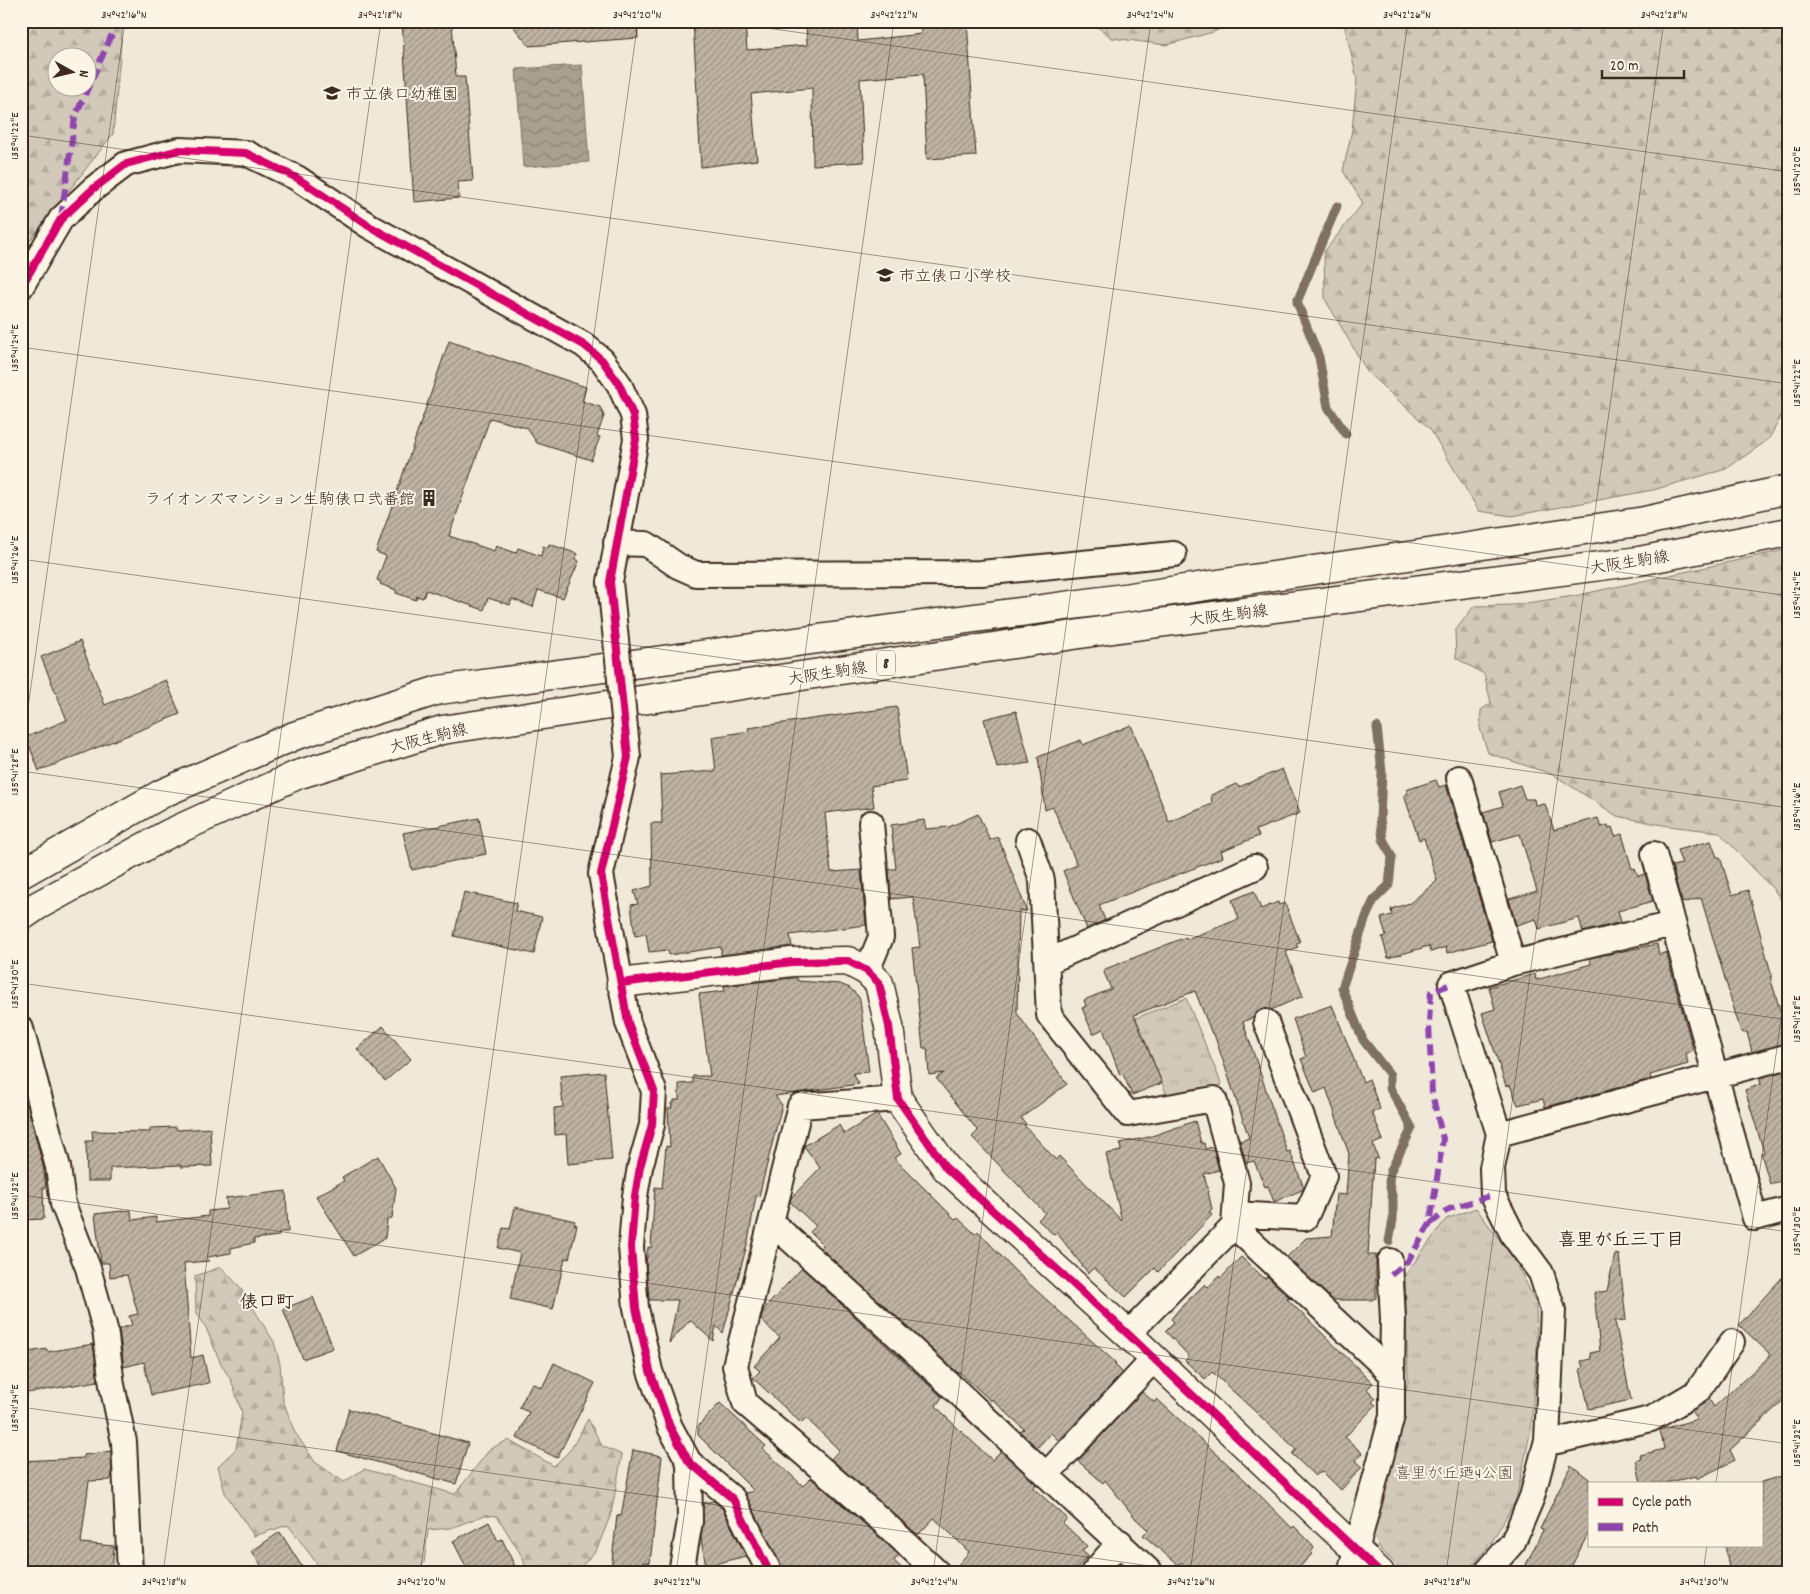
<svg xmlns="http://www.w3.org/2000/svg" width="1810" height="1594" font-family="Dekko,'Klee One',sans-serif">
<style>
.grass{fill:url(#grass-tufts);stroke:#867a6c}
.forest{fill:url(#forest-firs);stroke:#867a6c;fill-rule:evenodd}
.water{fill:url(#water-waves);stroke:#7e7163}
.lines{fill:none;stroke-linecap:round;stroke-linejoin:round}
.stream{stroke:#7e7163;stroke-width:9}
.building{fill:url(#building-hatch);stroke:#3b2a1e}
.street-casing{stroke:#3b2a1e;stroke-width:28}
.secondary-casing{stroke:#3b2a1e;stroke-width:31}
.primary-casing{stroke:#3b2a1e;stroke-width:31}
.street{stroke:#fcf5e5;stroke-width:24}
.secondary{stroke:#fcf5e5;stroke-width:28}
.primary{stroke:#fcf5e5;stroke-width:28}
.street-bridge-casing{stroke:#3b2a1e;stroke-width:28;stroke-linecap:butt}
.street-bridge{stroke:#fcf5e5;stroke-width:24}
.quiet{stroke:#8e44ad;stroke-width:6;stroke-dasharray:12 6;stroke-linecap:butt}
.cycleway-casing{stroke:#fcf5e5;stroke-width:11}
.cycleway{stroke:#d6006c;stroke-width:8}
.ticks{fill:none;stroke:#3b2a1e;stroke-width:1;stroke-opacity:0.45}
.labels{text-anchor:middle;stroke-width:4;stroke-linejoin:round;paint-order:stroke}
.shield{fill:#fcf5e5;stroke:#75675a;stroke-width:1}
.shield-label{font-size:15px;font-weight:bold;fill:#3b2a1e}
.poi-label{font-size:16px;fill:#3b2a1e;stroke:#fcf5e5;text-anchor:start}
.street-label{font-size:16px;fill:#3b2a1e;stroke:#fcf5e5}
.park-label{font-size:16px;fill:#615245;stroke:#fcf5e5}
.neighbourhood-label{font-size:18px;font-weight:bold;fill:#3b2a1e;stroke:#fcf5e5}
.neatline{fill:none;stroke:#3b2a1e;stroke-width:2}
.ticks-label{font-size:12px;text-anchor:middle;fill:#3b2a1e}
</style>
<defs>
<pattern id="grass-tufts" width="24" height="20" patternUnits="userSpaceOnUse" patternTransform="scale(1.25)"><rect width="24" height="20" fill="#d2c9ba"/><path d="M3 7l-1-3M5 7V3M7 7l1-3M15 17l-1-3M17 17v-4M19 17l1-3" fill="none" stroke="#b5ad9f"/></pattern>
<pattern id="forest-firs" width="22" height="20" patternUnits="userSpaceOnUse" patternTransform="scale(1.25)"><rect width="22" height="20" fill="#d2c9ba"/><path d="M5 1l3.5 6h-7zM16 11l3.5 6h-7z" fill="#b5ad9f"/></pattern>
<pattern id="water-waves" width="16" height="10" patternUnits="userSpaceOnUse" patternTransform="scale(1.25)"><rect width="16" height="10" fill="#aaa091"/><path d="M0 5q4-4 8 0t8 0" fill="none" stroke="#8c8376"/></pattern>
<pattern id="building-hatch" width="6" height="6" patternUnits="userSpaceOnUse" patternTransform="scale(1.25)"><rect width="6" height="6" fill="#beb3a4"/><path d="M-1 1l2-2M0 6l6-6M5 7l2-2" fill="none" stroke="#9c9285"/></pattern>
</defs>
<rect width="100%" height="100%" fill="#f0e9d9"/>
<filter id="ink" filterUnits="userSpaceOnUse"><feTurbulence type="fractalNoise" baseFrequency=".02" numOctaves="2"/><feDisplacementMap in="SourceGraphic" scale="10" xChannelSelector="R" yChannelSelector="G"/><feConvolveMatrix kernelMatrix="1 2 1 2 8 2 1 2 1" color-interpolation-filters="sRGB"/></filter>
<g filter="url(#ink)">
<!-- grass -->
<path class="grass" d="M1186,998L1222,1085L1168,1098L1136,1018Z
M1476,1208L1516,1262L1536,1303L1537,1350L1531,1429L1516,1500L1491,1543L1467,1573H1405L1381,1550L1372,1533L1408,1382L1405,1275L1446,1219Z"/>
<!-- forest -->
<path class="forest" d="M21,21H123L113,134L21,252ZM58,58H88V88H58Z
M1090,21H1239L1213,32L1166,45L1112,38Z
M1335,21H1789V403L1768,440L1726,469L1653,490L1512,516L1479,511L1430,429L1368,373L1325,299L1324,252L1363,203L1343,171L1352,130L1357,79L1345,27Z
M1789,549V912L1775,891L1719,832L1668,826L1617,816L1554,775L1488,753L1480,728L1481,710L1491,703L1484,674L1456,658L1455,631L1474,606L1513,605L1574,596Z
M221,1267L240,1287L274,1342L280,1364L283,1400L294,1431L315,1462L344,1482L364,1469L455,1494L490,1449L508,1440L554,1466L571,1449L588,1419L602,1446L622,1455L611,1514L597,1549L576,1573H527L523,1558L497,1516L485,1515L451,1528L428,1530L424,1563L416,1573H324L288,1525L254,1536L225,1493L218,1466L236,1449L242,1413L231,1380L221,1364L206,1328L196,1311L195,1276Z"/>
<!-- water -->
<path class="water" d="M582,65L589,162L523,167L516,69Z"/>
<g class="lines">
<!-- stream -->
<path class="stream" d="M1337,206L1297,302L1319,357L1328,407L1346,434
M1377,727L1382,772L1380,819L1383,839L1392,857L1389,885L1374,900L1366,917L1342,988L1363,1040L1390,1075V1088L1412,1128L1390,1172L1389,1183L1393,1200V1220L1389,1241"/>
</g>
<!-- building -->
<path class="building" d="M402,21L452,23L456,77H465L473,181L458,182L459,198L414,202Z
M509,21H637L638,38L529,46Z
M693,21H745L747,50L807,45L806,21H857L858,41L921,34L920,21H967L976,156L927,159L923,74L860,79L864,162L813,165L812,88L751,94L757,160L701,167Z
M449,341L586,387L582,401L600,407L604,416L597,436L600,437L591,460L537,443L527,428L490,418L449,536L494,551L496,546L516,553L518,548L541,556L543,546L548,548L549,544L578,554L575,559L579,561L563,598L538,590L533,607L512,599L510,605L488,598L484,610L426,590L423,598L417,596L416,600L396,593V590L380,584L381,582L377,580L386,556L376,552Z
M80,641L105,705L166,680L180,714L39,771L26,737L67,720L41,657Z
M897,707L907,781L871,786L874,807L825,813L831,872L861,870L866,925L790,935L792,946L721,955V947L669,955L668,950L649,952L646,934L635,936L631,905L638,904L634,891L652,886L651,823H662L660,775L716,771L712,737L749,731L748,728Z
M1016,711L1030,763L997,768L984,719Z
M1131,725L1169,822L1212,804L1211,795L1236,784L1239,787L1282,769L1300,813L1256,830L1259,836L1221,851L1223,857L1099,905L1105,920L1087,929L1063,871L1077,865L1053,807L1045,810L1038,757L1081,740L1083,745Z
M1436,780L1439,787L1446,785L1492,941L1447,953L1446,947L1431,952L1429,946L1388,958L1382,937L1386,936L1381,918L1392,915L1391,909L1410,903L1437,881L1424,838L1419,840L1404,795L1408,794L1406,790Z
M1520,785L1525,799H1534L1535,805L1545,804L1554,830L1598,818L1601,827L1608,825L1609,828L1612,827L1615,836L1622,834L1632,869L1635,868L1638,876L1645,874L1653,901L1618,911L1621,922L1583,932L1579,918L1539,929L1536,919L1516,925L1509,899L1537,891L1520,834L1492,842L1483,812L1503,806L1499,792Z
M978,814L990,840L998,837L1027,911H1019L1017,1013L1067,1084L1021,1118L1026,1124L1024,1125L1056,1160L1059,1156L1122,1221L1106,1154L1121,1151L1120,1143L1149,1137L1195,1121L1201,1143H1204L1205,1149L1213,1147L1219,1170L1204,1174L1212,1209L1209,1212L1212,1215L1158,1272L1155,1268L1126,1297L1094,1268L1088,1273L1057,1233L1054,1235L1038,1220L1045,1213L972,1137L978,1131L936,1078L944,1073L929,1075L927,1048H923L912,948L920,947L913,897L891,899L889,869H896L891,825L924,820L926,829L949,827Z
M479,818L486,854L412,870L403,833Z
M1711,841L1717,857H1720L1732,895L1748,890L1767,958L1772,977H1770L1784,1023L1789,1022V1043L1752,1052L1747,1032L1743,1033L1740,1029L1701,898L1683,903L1679,893L1672,866L1682,864L1677,850Z
M1254,891L1261,909L1278,902L1279,905L1285,903L1300,942L1296,944L1298,947L1286,952L1303,996L1271,1010L1261,1009L1254,1017L1243,1022L1287,1152L1290,1151L1304,1188L1302,1190L1274,1202L1268,1186L1265,1187L1254,1161L1246,1163L1240,1141L1249,1138L1214,1034H1212L1195,991L1134,1015L1162,1083L1132,1095L1123,1074L1120,1075L1103,1029L1093,1034L1082,1008L1086,1006L1084,1000L1111,989L1103,970L1186,937L1187,939L1239,919L1232,900Z
M464,892L517,903L515,911L542,917L534,954L454,936Z
M1657,944L1659,955L1666,952L1691,1042L1693,1050L1686,1054L1688,1064L1650,1075L1651,1079L1545,1107L1543,1099L1518,1105L1510,1085L1506,1086L1482,1013L1495,1009L1489,987L1535,974L1536,980L1591,964L1590,958Z
M793,978H797L798,981L840,984L850,988L858,996L860,1000L869,1072L853,1073L859,1084L775,1096L782,1105L759,1196H756L748,1241L723,1333L716,1326L713,1341L690,1320L669,1343L678,1300H649L646,1263L648,1247L651,1248L655,1187L662,1188L666,1146L670,1147L668,1108H672L671,1103H674V1100H679V1084L693,1083V1076H710L699,994L725,991L724,986Z
M1332,1005L1363,1082L1369,1079L1380,1109L1372,1112L1383,1140L1373,1144L1378,1158L1374,1159L1368,1255H1376V1298L1371,1300H1333L1287,1257L1306,1238L1332,1236L1336,1194L1346,1195L1349,1154L1326,1088L1315,1093L1301,1059L1306,1057L1293,1019Z
M383,1026L411,1059L385,1081L357,1049Z
M1789,1070V1179L1770,1184L1761,1153L1764,1152L1745,1090L1761,1084L1759,1078Z
M604,1072L612,1160L568,1164L566,1134L555,1135L554,1108L563,1107L560,1076Z
M21,1103H27L43,1166L46,1188H43L44,1219L21,1220Z
M877,1114L901,1154L894,1158L956,1220L958,1218L975,1234L978,1231L1014,1270L1116,1363L1114,1364L1123,1373L1059,1441L1051,1433L1037,1448L1020,1432L1024,1429L992,1399L991,1401L959,1372L958,1373L820,1248L823,1245L810,1232L816,1226L790,1202L791,1198L820,1168L804,1146L839,1125L844,1134Z
M176,1127L177,1130L210,1128L212,1166L181,1167V1165L110,1168V1181H87L86,1141H93L92,1131L150,1132V1128Z
M378,1156L396,1188L392,1218L387,1220L385,1238L354,1256L316,1196L344,1181L342,1177Z
M286,1191L288,1232H279V1236L254,1239V1243L231,1248V1253L208,1257L209,1261L184,1263L191,1358L203,1355L209,1383L151,1395L144,1362L124,1367L119,1329L132,1325L129,1316L138,1314L127,1275L110,1277L109,1263H101L95,1214L131,1210L132,1220L156,1217V1222L208,1216V1211L227,1209L226,1198Z
M515,1207L575,1221L574,1224L577,1225L569,1259L565,1258L553,1309L510,1299L520,1253L498,1248L503,1228L510,1229Z
M1615,1254L1619,1255L1626,1320L1615,1321L1631,1400L1589,1409L1580,1369L1583,1368L1581,1361L1591,1359L1590,1353L1600,1351L1594,1293L1607,1291Z
M1241,1257L1265,1279L1267,1276L1291,1299L1286,1298L1373,1383L1367,1389L1376,1398L1372,1402L1376,1405L1345,1437L1362,1453L1355,1461L1362,1467L1341,1490L1322,1471L1315,1476L1292,1454L1296,1449L1212,1372L1205,1379L1185,1361L1189,1356L1165,1331L1174,1322L1171,1319L1180,1308L1205,1284L1208,1287L1219,1276L1221,1278Z
M802,1268L942,1397L936,1406L946,1417L992,1460L1001,1451L1036,1484L1033,1488L1067,1518L1063,1523L1087,1546L1082,1551L1088,1556L1072,1573H951L969,1552L951,1534L934,1518L918,1535L831,1459L839,1450L806,1418L801,1423L753,1378L760,1371L754,1366L780,1338L761,1320L764,1309Z
M1789,1270V1395L1730,1450L1735,1460L1697,1479L1696,1476L1666,1483H1641L1636,1460L1641,1459L1640,1455L1664,1449L1660,1430L1697,1419L1691,1411L1709,1399L1714,1407L1771,1355L1739,1325Z
M313,1297L333,1348L303,1359L283,1309Z
M93,1344L98,1381L21,1394V1353L47,1349V1352Z
M554,1363L595,1383L557,1458L517,1438L529,1412L519,1408L532,1383L542,1388Z
M1142,1392L1154,1402L1157,1399L1246,1481L1292,1528L1294,1526L1309,1541L1314,1548L1311,1552L1312,1554L1294,1573H1192L1181,1562L1178,1565L1143,1535L1148,1530L1136,1519L1105,1480L1103,1483L1078,1461Z
M720,1403L766,1446L763,1449L803,1486L811,1478L872,1530L899,1555L894,1561L907,1573H784L745,1493L754,1491L698,1435V1426Z
M349,1409L468,1443L456,1484L337,1451Z
M633,1450L662,1456L650,1563L643,1562L642,1573L611,1570L617,1515L621,1516Z
M111,1451L112,1475L110,1480L89,1481L81,1543L114,1546L112,1573H21V1461L84,1458V1455Z
M1571,1465L1589,1479V1532L1568,1573H1522L1543,1530L1540,1529Z
M1789,1474V1573H1730L1725,1545H1761V1482Z
M714,1501L722,1508L746,1556L706,1566L701,1540L703,1503Z
M489,1522L498,1541L502,1539L518,1573H469L453,1541Z
M280,1532L306,1573H266L252,1551Z"/>
<g class="lines">
<!-- street casing -->
<g class="street-casing">
<path id="street" d="M21,287L61,219L93,189L126,164L179,150L246,153L297,178L369,226L584,345L602,360L619,384L633,415L636,439L610,582
M616,543L646,544L678,566L696,574L981,573L1174,554
M1459,778L1513,963
M1028,840L1042,880L1049,1015L1128,1114L1214,1099L1237,1183L1234,1226L1128,1334
M1654,854L1755,1218L1789,1209
M606,902L628,1023L654,1091L652,1125L640,1167L635,1196L631,1247L636,1308L650,1371L670,1427L689,1462L733,1499L770,1573
M1047,962L1255,867
M867,971L881,937L871,823
M21,1029L58,1167L63,1204L88,1268L105,1329L112,1385L124,1442L130,1573
M898,1099L800,1106L735,1366L745,1403L881,1520L938,1573
M1499,1134L1789,1056
M1235,1214L1305,1218L1324,1176L1266,1022
M771,1222L900,1338L1151,1573
M1234,1226L1392,1374V1416L1350,1573
M1390,1261L1393,1320L1392,1374
M1547,1440L1557,1441L1651,1419L1697,1392L1732,1342
M1046,1475L1154,1359
M681,1573L690,1521L689,1462
M1093,1573L1120,1542
M1486,1573L1513,1542L1532,1497L1547,1440L1553,1310L1541,1273L1513,1235L1493,1195L1492,1168L1499,1134L1451,984L1513,963L1673,924"/>
</g>
<!-- secondary casing -->
<g class="secondary-casing">
<path id="secondary" d="M621,983L792,962L848,961L867,971L879,983L889,1026L898,1099L946,1168L1128,1334L1380,1573"/>
</g>
<!-- primary casing -->
<g class="primary-casing">
<path id="primary" d="M21,874L163,793L294,736L439,690L1124,598L1645,521L1789,489
M21,917L37,906L168,834L297,775L442,730L1120,628L1639,561L1789,532"/>
</g>
<!-- street -->
<use href="#street" class="street"/>
<!-- secondary -->
<use href="#secondary" class="secondary"/>
<!-- primary -->
<use href="#primary" class="primary"/>
<!-- street-bridge casing -->
<g class="street-bridge-casing">
<path id="street-bridge" d="M606,902L601,874L628,757L610,582"/>
</g>
<!-- street-bridge -->
<use href="#street-bridge" class="street-bridge"/>
<!-- quiet -->
<path class="quiet" d="M61,218L75,117L118,21
M1430,1224L1449,1209L1493,1195
M1391,1275L1408,1261L1430,1224L1443,1139L1432,1094L1429,1023L1431,992L1451,984"/>
<!-- cycleway casing -->
<g class="cycleway-casing">
<path id="cycleway" d="M21,287L61,219L93,189L126,164L179,150L246,153L297,178L369,226L584,345L602,360L619,384L633,415L636,439L610,582L628,757L601,874L628,1023L654,1091L652,1125L640,1167L635,1196L631,1247L636,1308L650,1371L670,1427L689,1462L733,1499L770,1573
M621,983L792,962L848,961L867,971L879,983L889,1026L898,1099L946,1168L1128,1334L1380,1573"/>
</g>
<!-- cycleway -->
<use href="#cycleway" class="cycleway"/>
</g>
</g>
<!-- ticks -->
<path class="ticks" d="M717,21L1789,172M21,135L1789,384M21,347L1789,596M21,559L1789,808M21,757L125,21M21,771L1789,1020M21,983L1789,1232M21,1195L1789,1444M21,1407L1200,1573M1716,1483L1789,962M163,1573L381,21M420,1573L638,21M676,1573L894,21M933,1573L1151,21M1190,1573L1408,21M1446,1573L1664,21M1703,1573L1707,1545"/>
<!-- icons -->
<defs>
<g id="school-bare" transform="scale(1.35)"><path d="M0-5L7-2L0 1L-7-2ZM-4 1L0 2.5L4 1V4Q0 6-4 4Z" fill="#3b2a1e" stroke="#fcf5e5" stroke-width="2.5" paint-order="stroke"/></g>
<g id="building-bare" transform="scale(1.35)"><path d="M-4-6H4V6H1V3H-1V6H-4ZM-2.5-4.3h1.7v1.8h-1.7ZM.8-4.3h1.7v1.8H.8ZM-2.5-1h1.7V.8h-1.7ZM.8-1h1.7V.8H.8Z" fill="#3b2a1e" stroke="#fcf5e5" stroke-width="2.5" paint-order="stroke"/></g>
</defs>
<g fill-rule="evenodd">
<use href="#school-bare" x="332" y="93"/>
<use href="#school-bare" x="885" y="275"/>
<use href="#building-bare" x="429" y="498"/>
</g>
<g class="labels">
<!-- shield labels -->
<rect class="shield" x="877" y="650.5" width="18" height="25" rx="4"/>
<g class="shield-label">
<text x="886" y="668">8</text>
</g>
<!-- poi labels -->
<g class="poi-label">
<text x="346" y="99">市立俵口幼稚園</text>
<text x="899" y="281">市立俵口小学校</text>
<text x="415" y="504" text-anchor="end">ライオンズマンション生駒俵口弐番館</text>
</g>
<!-- street labels -->
<g class="street-label">
<text transform="translate(1629 561) rotate(-9)" y="6">大阪生駒線</text>
<text transform="translate(1228 614) rotate(-7)" y="6">大阪生駒線</text>
<text transform="translate(827 672) rotate(-9)" y="6">大阪生駒線</text>
<text transform="translate(428 737) rotate(-14)" y="6">大阪生駒線</text>
</g>
<!-- park labels -->
<g class="park-label">
<text x="1454" y="1478">喜里が丘廼4公園</text>
</g>
<!-- neighbourhood labels -->
<g class="neighbourhood-label">
<text x="1621" y="1245">喜里が丘三丁目</text>
<text x="267" y="1307">俵口町</text>
</g>
</g>
<!-- margin -->
<rect width="1810" height="1594" fill="none" stroke="#fcf5e5" stroke-width="55"/>
<!-- legend -->
<rect x="1588" y="1482" width="175" height="65" fill="#fcf5e5" stroke="#afa495"/>
<rect x="1598" y="1498" width="25" height="8" fill="#d6006c" stroke="#afa495"/>
<text x="1632" y="1506" font-size="15" fill="#3b2a1e">Cycle path</text>
<rect x="1598" y="1523" width="25" height="8" fill="#8e44ad" stroke="#afa495"/>
<text x="1632" y="1532" font-size="15" fill="#3b2a1e">Path</text>
<!-- north arrow -->
<g transform="translate(72 72) rotate(98)"><circle r="24" fill="#fcf5e5" stroke="#afa495"/>
<path d="M0-4L9 19L0 12L-9 19Z" fill="#3b2a1e"/>
<text y="-8" font-size="14" font-weight="bold" text-anchor="middle" fill="#3b2a1e">N</text>
</g>
<!-- scale -->
<path d="M1602 70v8h82v-8" fill="none" stroke="#3b2a1e" stroke-width="2.5"/>
<text x="1610" y="70" font-size="15" fill="#3b2a1e" stroke="#fcf5e5" stroke-width="4" paint-order="stroke">20 m</text>
<rect x="28" y="28" width="1754" height="1538" class="neatline"/>
<g class="ticks-label">
<text x="124" y="18">34°42'16"N</text>
<text x="380" y="18">34°42'18"N</text>
<text x="637" y="18">34°42'20"N</text>
<text x="894" y="18">34°42'22"N</text>
<text x="1150" y="18">34°42'24"N</text>
<text x="1407" y="18">34°42'26"N</text>
<text x="1664" y="18">34°42'28"N</text>
<text transform="translate(14 136) rotate(-90)" y="4">135°41'22"E</text>
<text transform="translate(1796 171) rotate(-90)" y="4">135°41'20"E</text>
<text transform="translate(14 348) rotate(-90)" y="4">135°41'24"E</text>
<text transform="translate(1796 383) rotate(-90)" y="4">135°41'22"E</text>
<text transform="translate(14 560) rotate(-90)" y="4">135°41'26"E</text>
<text transform="translate(1796 595) rotate(-90)" y="4">135°41'24"E</text>
<text transform="translate(14 772) rotate(-90)" y="4">135°41'28"E</text>
<text transform="translate(1796 807) rotate(-90)" y="4">135°41'26"E</text>
<text transform="translate(14 984) rotate(-90)" y="4">135°41'30"E</text>
<text transform="translate(1796 1019) rotate(-90)" y="4">135°41'28"E</text>
<text transform="translate(14 1196) rotate(-90)" y="4">135°41'32"E</text>
<text transform="translate(1796 1231) rotate(-90)" y="4">135°41'30"E</text>
<text transform="translate(14 1408) rotate(-90)" y="4">135°41'34"E</text>
<text transform="translate(1796 1443) rotate(-90)" y="4">135°41'32"E</text>
<text x="164" y="1585">34°42'18"N</text>
<text x="421" y="1585">34°42'20"N</text>
<text x="677" y="1585">34°42'22"N</text>
<text x="934" y="1585">34°42'24"N</text>
<text x="1191" y="1585">34°42'26"N</text>
<text x="1447" y="1585">34°42'28"N</text>
<text x="1704" y="1585">34°42'30"N</text>
</g>
</svg>
